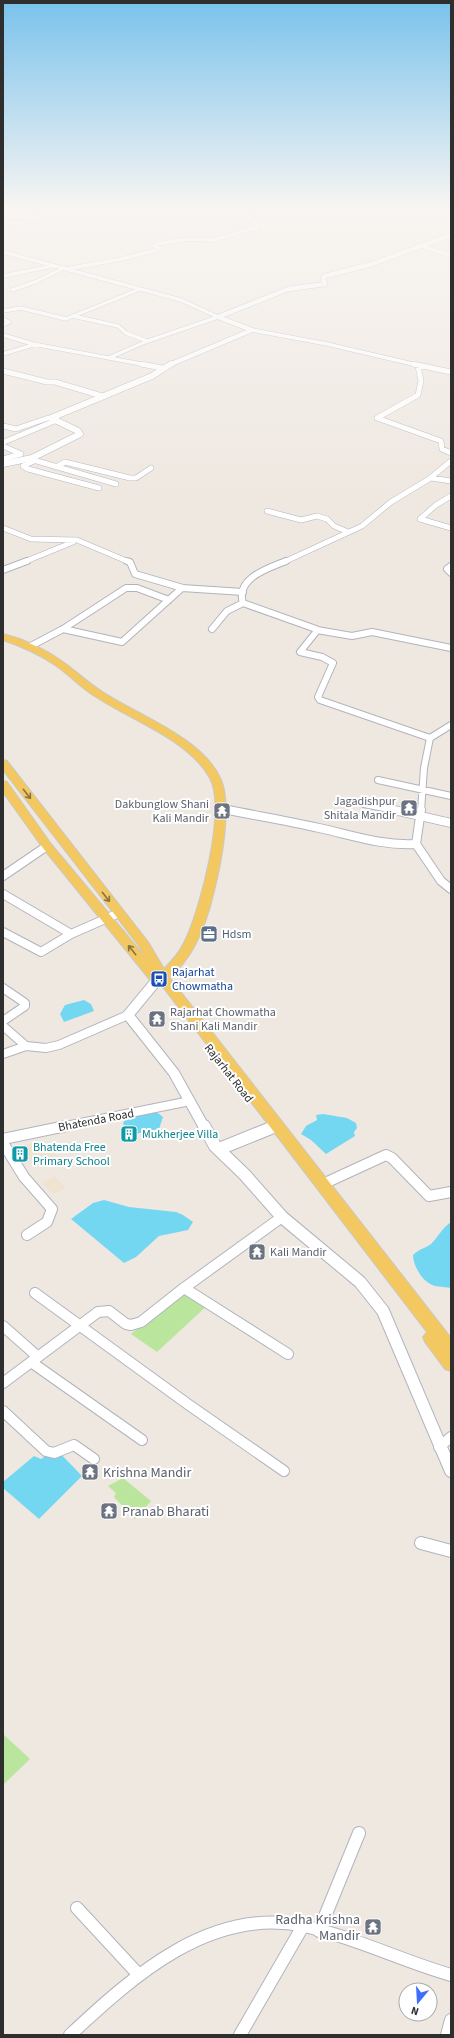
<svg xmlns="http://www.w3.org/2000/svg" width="454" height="2038" font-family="'Source Sans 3',sans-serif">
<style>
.education{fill:#f0e4d0}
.green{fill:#bae59d}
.water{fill:#74d7f1}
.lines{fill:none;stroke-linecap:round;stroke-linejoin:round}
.minor-far5-casing{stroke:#b1b4be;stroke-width:4.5}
.minor-far4-casing{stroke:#b1b4be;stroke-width:6}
.minor-far3-casing{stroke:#b1b4be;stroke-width:8}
.minor-far2-casing{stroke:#b1b4be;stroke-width:10}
.minor-far1-casing{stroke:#b1b4be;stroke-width:12}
.minor-casing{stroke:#b1b4be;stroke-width:14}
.tertiary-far3-casing{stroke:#b1b4be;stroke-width:5.5}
.tertiary-far2-casing{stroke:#b1b4be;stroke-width:7}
.tertiary-far1-casing{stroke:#b1b4be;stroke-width:12}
.tertiary-casing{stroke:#b1b4be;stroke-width:14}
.primary-casing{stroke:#c9c9c9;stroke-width:2}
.minor-far5{stroke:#fff;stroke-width:3.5}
.minor-far4{stroke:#fff;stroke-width:5}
.minor-far3{stroke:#fff;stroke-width:6}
.minor-far2{stroke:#fff;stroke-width:8}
.minor-far1{stroke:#fff;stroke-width:10}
.minor{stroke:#fff;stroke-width:12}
.tertiary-far3{stroke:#fff;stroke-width:4.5}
.tertiary-far2{stroke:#fff;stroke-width:6}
.tertiary-far1{stroke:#fff;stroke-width:10}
.tertiary{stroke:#fff;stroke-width:12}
.primary{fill:#f3c861;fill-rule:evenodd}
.oneway{stroke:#877345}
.labels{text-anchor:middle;stroke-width:4;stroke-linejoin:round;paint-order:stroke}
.worship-label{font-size:12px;fill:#5b616d;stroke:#fff;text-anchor:end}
.service-label{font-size:12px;fill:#4e5e75;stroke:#fff;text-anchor:start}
.transit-label{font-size:12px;fill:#164399;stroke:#fff;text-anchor:start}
.street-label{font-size:12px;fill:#2e2e2e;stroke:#fff}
.culture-label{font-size:12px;fill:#0d838f;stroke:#fff;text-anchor:start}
.near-worship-label{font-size:14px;fill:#5b616d;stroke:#fff;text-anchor:start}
</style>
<rect width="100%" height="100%" fill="#efe8e1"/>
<!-- education -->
<path class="education" d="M43,1141L60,1159L40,1166L34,1163L22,1146Z
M54,1176L66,1188L53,1194L42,1183Z"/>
<!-- green -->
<path class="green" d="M187,1289L209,1304L157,1352L131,1334Z
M123,1478L151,1501L135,1519L114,1497L116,1493L108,1486Z
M3,1734L30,1759L3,1785Z"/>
<!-- water -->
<path class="water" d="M84,1000L91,1004L94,1011L64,1022L60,1014L65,1005Z
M154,1110L163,1117L159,1129L135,1134L123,1124L126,1116Z
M323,1114L347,1118L356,1123L357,1128L354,1132L355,1136L326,1154L311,1140L301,1134L306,1126L317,1120L316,1115Z
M104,1200L129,1207L176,1212L183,1215L193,1222L188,1230L159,1236L136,1257L124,1263L71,1219L93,1203Z
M451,1222V1288C446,1287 440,1287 435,1286C423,1283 413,1266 413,1255C420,1248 426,1248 431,1244C439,1236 441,1229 451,1222Z
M56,1449L82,1476L39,1519L3,1488V1482L34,1456L41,1459Z"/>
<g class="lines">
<!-- minor-far5 casing -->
<g class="minor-far5-casing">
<path id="minor-far5" d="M417,210L451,216
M3,214L43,219
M3,222L22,224
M423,246L451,256
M3,252L181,300L218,317
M66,269L122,259L157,250L159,248L154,246L157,244L188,239L214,240L258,227L242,210
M3,276L53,266
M12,290L35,282L64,268
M3,311L21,308L66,319L140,289
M73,316L118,326L126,333L147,341
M3,319L9,322L3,325
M252,330L327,344L417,365
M3,335L33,344L147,365
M3,354L36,344
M111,357L145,342L218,317"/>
</g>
<!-- minor-far4 casing -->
<g class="minor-far4-casing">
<path id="minor-far4" d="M141,364L162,368
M413,364L451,372
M418,366L421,381L418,395L377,418L441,441L442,449L451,453
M3,371L47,382H55L102,396
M3,426L16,429L48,418
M4,442L57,420
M3,446L21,454L3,459
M30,459L116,484
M34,461L23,466L28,469L99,488
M56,467L65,462L130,478H136L151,468
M431,478L451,481
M451,496L436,505L420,519L451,528
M267,511L301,520L317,516L327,519L334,526L348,532
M3,528L31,539L77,540L129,562
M24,562L73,542
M284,562L362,526L391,502L429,479L451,461"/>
</g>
<!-- minor-far3 casing -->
<g class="minor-far3-casing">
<path id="minor-far3" d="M127,561L130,562L135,574L183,588
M286,561C269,568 235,578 243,603L316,629V632L300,652L322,657L333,663L318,697L320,700L430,738L424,768L421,811
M451,566L447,569L451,573
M3,570L27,561
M63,629L122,642L182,588L243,592
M212,629L227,611L243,603
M317,630L352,636L372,632L451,648
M29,647L63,629L126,588H137L169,600
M430,738L451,725
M378,780L451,796
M364,804L399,811
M219,808L233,811"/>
</g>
<!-- minor-far2 casing -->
<g class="minor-far2-casing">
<path id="minor-far2" d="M228,810C258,816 289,821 319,828C352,835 382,846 416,844L421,810
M394,810L451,823
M416,844L441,881L451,889
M3,876L47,846
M3,894L71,934
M3,932L41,952L71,934L119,913
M3,988L25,1003V1006L3,1021
M3,1026L26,1046
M3,1054L26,1046L46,1048L59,1045L128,1015
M61,1127L190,1101"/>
</g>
<!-- minor-far1 casing -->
<g class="minor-far1-casing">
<path id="minor-far1" d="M3,1139L66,1126
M3,1143L24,1177L52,1209L47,1222L27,1235
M323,1184L386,1155L392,1158L429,1196L451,1192
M184,1288L288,1354
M35,1293L189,1405L284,1471
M3,1326L37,1356
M31,1362L142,1440
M3,1383L98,1312L109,1311L126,1324L131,1325L141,1322L184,1288L282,1217
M3,1411L46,1451L54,1453L74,1445L94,1459
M439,1447L451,1437"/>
</g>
<!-- minor casing -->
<g class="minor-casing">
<path id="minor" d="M421,1543L451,1551
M77,1908L138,1974
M319,1931L359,1833
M70,2035C133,1976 211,1906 304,1926C354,1937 402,1961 451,1975
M240,2035L303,1926
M447,2035L451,2020"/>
</g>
<!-- tertiary-far3 casing -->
<g class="tertiary-far3-casing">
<path id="tertiary-far3" d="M169,365L252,330L218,317L288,289L325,284L323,278L325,276L372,264L451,235"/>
</g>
<!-- tertiary-far2 casing -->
<g class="tertiary-far2-casing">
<path id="tertiary-far2" d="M3,464L32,458L80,434L78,431L51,418L152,376L171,364"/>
</g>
<!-- tertiary-far1 casing -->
<g class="tertiary-far1-casing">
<path id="tertiary-far1" d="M157,980L128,1015L174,1073L204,1127"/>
</g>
<!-- tertiary casing -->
<g class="tertiary-casing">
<path id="tertiary" d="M204,1126L215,1146L245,1175L282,1217L360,1282L383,1311L451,1471
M219,1149L271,1128"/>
</g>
<!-- primary casing -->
<g class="primary-casing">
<path id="primary" d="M3,634C24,639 46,650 63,662C77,672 89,684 104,693C140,716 204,739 221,780C232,806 221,864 214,891C207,921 195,958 169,977L451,1338V1371L445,1369L425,1342L423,1337L427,1332L160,983L157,984L151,981L43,848L3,792V781L7,782L51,844L145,957L139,946L3,770V760L7,761L148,942L164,969C172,961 179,953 184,943C200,911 227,810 210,778C189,740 133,721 98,698C82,689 70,675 55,665C39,654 21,646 3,640Z"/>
</g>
<!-- minor-far5 -->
<use href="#minor-far5" class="minor-far5"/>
<!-- minor-far4 -->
<use href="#minor-far4" class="minor-far4"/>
<!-- minor-far3 -->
<use href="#minor-far3" class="minor-far3"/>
<!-- minor-far2 -->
<use href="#minor-far2" class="minor-far2"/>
<!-- minor-far1 -->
<use href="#minor-far1" class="minor-far1"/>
<!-- minor -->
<use href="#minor" class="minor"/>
<!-- tertiary-far3 -->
<use href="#tertiary-far3" class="tertiary-far3"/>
<!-- tertiary-far2 -->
<use href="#tertiary-far2" class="tertiary-far2"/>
<!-- tertiary-far1 -->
<use href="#tertiary-far1" class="tertiary-far1"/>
<!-- tertiary -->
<use href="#tertiary" class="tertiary"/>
<!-- primary -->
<use href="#primary" class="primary"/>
</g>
<!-- one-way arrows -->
<defs><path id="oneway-shaft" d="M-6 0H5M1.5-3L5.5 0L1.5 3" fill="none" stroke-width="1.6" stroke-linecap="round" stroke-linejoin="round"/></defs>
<g class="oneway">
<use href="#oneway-shaft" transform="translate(27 794) rotate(52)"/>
<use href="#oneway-shaft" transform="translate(106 897) rotate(52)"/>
<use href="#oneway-shaft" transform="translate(132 950) rotate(-129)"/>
</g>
<!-- sky -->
<linearGradient id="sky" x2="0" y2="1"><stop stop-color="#79c2ec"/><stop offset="0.42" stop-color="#f8f5f2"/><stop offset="1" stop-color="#f8f5f2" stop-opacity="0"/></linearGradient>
<rect width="454" height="495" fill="url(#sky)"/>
<!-- icons -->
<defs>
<g id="temple-square" transform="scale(0.9)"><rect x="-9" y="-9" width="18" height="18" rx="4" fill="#6b7280" stroke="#fff"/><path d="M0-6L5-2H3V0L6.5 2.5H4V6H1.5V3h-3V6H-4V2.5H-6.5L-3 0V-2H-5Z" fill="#fff"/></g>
<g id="office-square" transform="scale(0.9)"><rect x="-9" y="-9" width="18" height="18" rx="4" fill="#5c6f8a" stroke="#fff"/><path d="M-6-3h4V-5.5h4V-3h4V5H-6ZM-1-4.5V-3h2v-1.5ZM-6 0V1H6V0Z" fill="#fff"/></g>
<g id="bus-square" transform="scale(0.9)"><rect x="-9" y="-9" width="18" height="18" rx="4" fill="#1a4fb4" stroke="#fff"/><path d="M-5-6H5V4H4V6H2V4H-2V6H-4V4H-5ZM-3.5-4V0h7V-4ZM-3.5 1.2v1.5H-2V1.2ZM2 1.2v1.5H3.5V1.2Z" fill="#fff"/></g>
<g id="building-square" transform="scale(0.9)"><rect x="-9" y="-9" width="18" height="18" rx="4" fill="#0f9aa8" stroke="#fff"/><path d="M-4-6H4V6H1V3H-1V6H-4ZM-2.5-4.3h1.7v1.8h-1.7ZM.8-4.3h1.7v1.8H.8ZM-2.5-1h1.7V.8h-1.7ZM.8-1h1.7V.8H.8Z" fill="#fff"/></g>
</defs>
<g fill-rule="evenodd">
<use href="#temple-square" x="409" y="808"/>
<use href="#temple-square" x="222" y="811"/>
<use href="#office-square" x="209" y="934"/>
<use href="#bus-square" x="159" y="979"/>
<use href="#temple-square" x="157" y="1019"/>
<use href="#building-square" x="129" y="1134"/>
<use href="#building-square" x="20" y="1154"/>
<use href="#temple-square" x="257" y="1252"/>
<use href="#temple-square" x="90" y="1472"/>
<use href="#temple-square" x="109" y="1511"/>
<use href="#temple-square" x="373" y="1927"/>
</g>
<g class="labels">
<!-- worship labels -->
<g class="worship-label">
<text x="396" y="805">Jagadishpur<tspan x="396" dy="14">Shitala Mandir</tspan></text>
<text x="209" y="808">Dakbunglow Shani<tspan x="209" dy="14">Kali Mandir</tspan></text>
<text x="170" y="1016" text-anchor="start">Rajarhat Chowmatha<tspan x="170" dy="14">Shani Kali Mandir</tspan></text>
<text x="270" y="1256" text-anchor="start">Kali Mandir</text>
</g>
<!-- service labels -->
<g class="service-label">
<text x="222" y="938">Hdsm</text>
</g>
<!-- transit labels -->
<g class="transit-label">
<text x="172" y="976">Rajarhat<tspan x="172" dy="14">Chowmatha</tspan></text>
</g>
<!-- street labels -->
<g class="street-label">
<text transform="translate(229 1073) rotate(52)" y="4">Rajarhat Road</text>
<text transform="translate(96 1120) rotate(-11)" y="4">Bhatenda Road</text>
</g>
<!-- culture labels -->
<g class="culture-label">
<text x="142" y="1138">Mukherjee Villa</text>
<text x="33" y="1151">Bhatenda Free<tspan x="33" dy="14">Primary School</tspan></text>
</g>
<!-- near-worship labels -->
<g class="near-worship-label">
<text x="103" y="1477">Krishna Mandir</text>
<text x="122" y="1516">Pranab Bharati</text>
<text x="360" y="1924" text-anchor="end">Radha Krishna<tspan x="360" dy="16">Mandir</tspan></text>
</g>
</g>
<!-- border -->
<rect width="454" height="2038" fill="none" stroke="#2e2e2e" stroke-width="8"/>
<!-- north arrow -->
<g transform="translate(418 2002) rotate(198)"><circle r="19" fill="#ffffff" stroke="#ababab"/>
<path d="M0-3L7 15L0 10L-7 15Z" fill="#406efc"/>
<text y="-6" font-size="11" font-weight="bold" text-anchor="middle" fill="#2e2e2e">N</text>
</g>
</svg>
